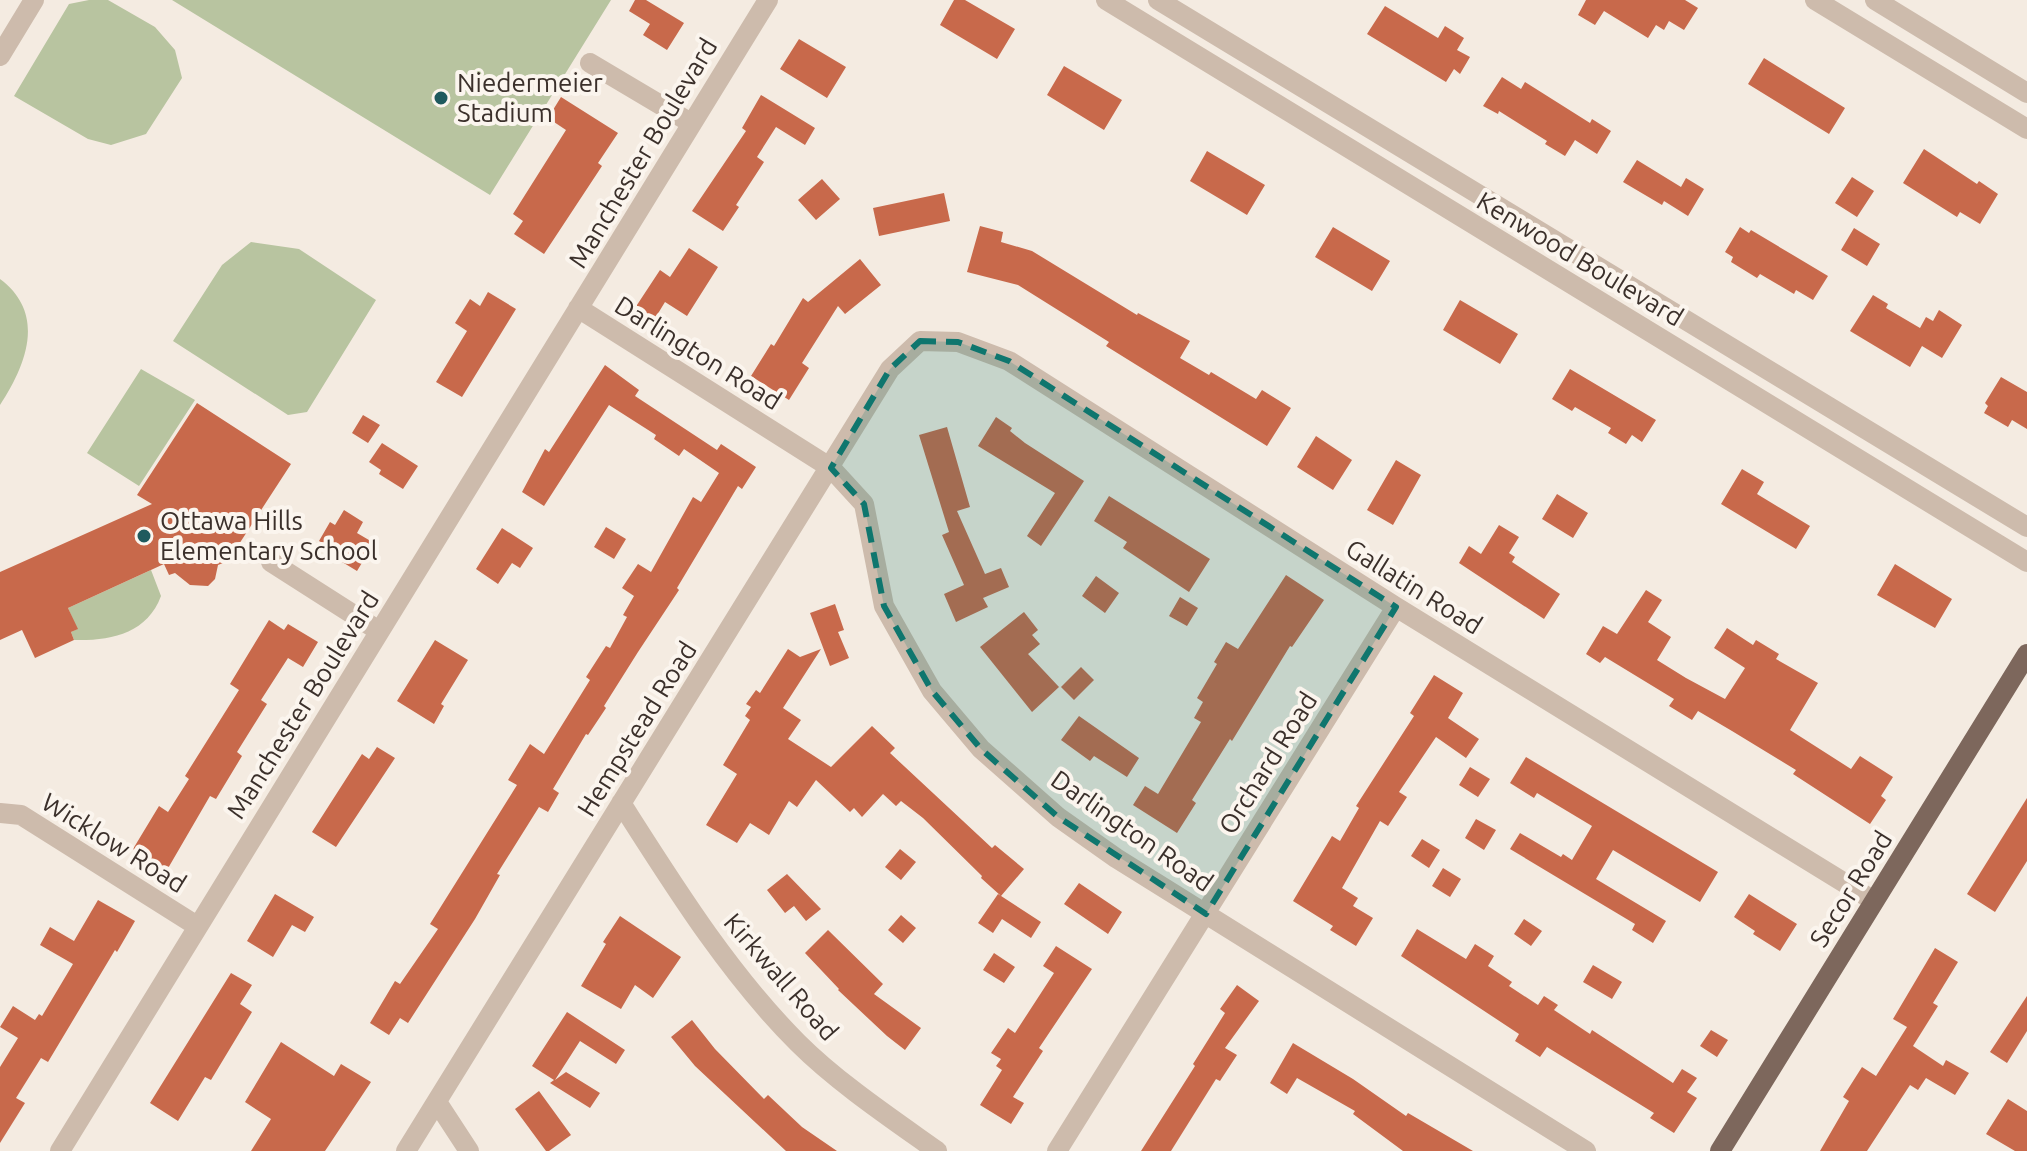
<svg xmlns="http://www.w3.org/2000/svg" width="2027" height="1151" font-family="Ubuntu,sans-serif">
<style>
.green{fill:#b8c4a0}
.building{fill:#c8694b}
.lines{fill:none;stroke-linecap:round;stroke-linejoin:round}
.minor{stroke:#cdbbac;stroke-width:20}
.primary{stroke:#7d675c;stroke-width:20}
.marked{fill:#0f766e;fill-opacity:0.2;stroke:#0f766e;stroke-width:6;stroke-dasharray:16 10;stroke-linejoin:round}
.poi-dot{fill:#1f5a5e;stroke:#fbf5ee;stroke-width:3}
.labels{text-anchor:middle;stroke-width:8;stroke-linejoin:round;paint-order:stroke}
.poi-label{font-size:26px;fill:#3b302b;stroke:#fbf5ee;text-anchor:start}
.street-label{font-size:26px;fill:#3b302b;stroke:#fbf5ee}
</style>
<rect width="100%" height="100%" fill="#f4ebe1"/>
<!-- green -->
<path class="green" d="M89,0H108L155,27L175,50L182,78L146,134L111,145L88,139L14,96L69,4Z
M172,0H611L490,195Z
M251,242L299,249L376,300L307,412L288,415L173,341L222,265Z
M0,279C47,314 26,365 0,405Z
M141,369L195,400L139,486L87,453Z
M151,570L161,596C147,634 110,641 74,640L71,632L77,629L68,608Z"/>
<!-- building -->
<path class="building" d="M635,0H646L684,23L667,50L643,35L650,24L629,11Z
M954,0H965L1015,29L997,59L940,25Z
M1586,0H1685L1698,8L1684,30L1669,21L1664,30L1656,25L1648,38L1604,11L1595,25L1578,15Z
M1385,6L1438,38L1445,26L1464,38L1457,50L1470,57L1460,74L1454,69L1446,82L1367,34Z
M799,39L846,67L827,98L780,69Z
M1764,58L1845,108L1829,134L1748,84Z
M1064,66L1122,100L1104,130L1047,95Z
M1502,77L1521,89L1525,82L1590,123L1592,119L1611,131L1597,154L1575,140L1565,156L1545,144L1547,141L1499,111L1498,114L1483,106Z
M761,95L815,128L805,145L776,127L757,157L764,162L736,205L739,207L723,231L692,211L746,131L742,128Z
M561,97L618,133L598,163L602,166L544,254L514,234L523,221L513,214L566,130L548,118Z
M1924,149L1977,184L1979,181L1998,194L1980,224L1960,212L1957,217L1903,183Z
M1207,151L1265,185L1247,215L1190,181Z
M1637,160L1681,187L1686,178L1704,189L1688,216L1664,201L1662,205L1623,182Z
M1852,177L1874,191L1857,217L1835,203Z
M822,179L840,199L816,220L798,200Z
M944,193L950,221L879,236L873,208Z
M980,226L1003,232L1001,242L1032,251L1137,315L1138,313L1190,341L1180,358L1209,375L1211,372L1256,399L1262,390L1291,408L1267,446L1106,346L1109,342L1018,285L967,272Z
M1333,227L1390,261L1372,291L1315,257Z
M1740,227L1749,233L1751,230L1828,276L1813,300L1796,290L1794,294L1760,274L1757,278L1731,262L1733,257L1725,252Z
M1854,228L1880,244L1867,266L1841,250Z
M689,248L718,267L687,316L665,302L654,320L635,308L660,270L670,277Z
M860,259L881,285L845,314L838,306L802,363L809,368L789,400L751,376L771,344L774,346L803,298L808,302Z
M488,292L516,309L462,397L436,382L467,331L455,323L470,299L480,306Z
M1873,295L1888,304L1886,308L1920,328L1926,317L1933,321L1939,310L1962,325L1942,358L1922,346L1910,367L1850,331Z
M1460,300L1518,334L1500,364L1443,330Z
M605,365L639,390L635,396L717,450L721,444L756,467L742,489L738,486L677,588L679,590L638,652L604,706L606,708L588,735L586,734L553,789L559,793L548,812L539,807L497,874L500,875L475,919L408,1023L400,1018L389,1035L370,1023L395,981L400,984L438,929L430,924L517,785L508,780L530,744L544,754L590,680L586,677L606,646L610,648L627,617L623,615L634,596L622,588L638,564L651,572L693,497L701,502L719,473L684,449L679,456L654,439L656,435L609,405L544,506L522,492L545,449L549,452Z
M1570,369L1656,420L1642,442L1632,435L1626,444L1608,433L1611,428L1575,407L1572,411L1552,399Z
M2001,377L2027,392V429L2012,420L2008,427L1984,413L1988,406L1985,403Z
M197,403L291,464L228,561L218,565L215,579L208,586L190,585L175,573L169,575L164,564L68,608L78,629L71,632L74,640L35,658L22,630L0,640V572L152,504L137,495Z
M363,415L380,425L368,443L352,433Z
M996,417L1012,428L1010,431L1025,443L1084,481L1041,546L1027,536L1055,493L978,446Z
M947,427L970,507L957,511L985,574L1001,568L1009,587L983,598L988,607L956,622L944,594L964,585L942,535L949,532L919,435Z
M1316,436L1352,460L1333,490L1297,467Z
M382,443L418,466L403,489L379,474L381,470L369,462Z
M1396,460L1421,475L1393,525L1367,510Z
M1742,469L1764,482L1757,494L1810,526L1796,549L1721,504Z
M1557,494L1588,513L1573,538L1542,519Z
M1109,496L1210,559L1189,592L1123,548L1127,542L1094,521Z
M344,510L363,522L357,533L374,543L357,571L329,554L332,548L319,541L330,522L335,525Z
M1499,525L1519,537L1509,553L1515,557L1512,562L1560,594L1544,619L1459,563L1469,546L1481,554Z
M606,527L626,539L614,559L594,547Z
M502,528L533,548L520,568L512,563L498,584L476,569Z
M1895,564L1952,599L1935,628L1877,595Z
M1286,575L1324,600L1292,647L1290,646L1232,741L1230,739L1192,800L1196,803L1177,833L1133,805L1145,786L1158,794L1201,722L1194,718L1203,702L1197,698L1217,664L1214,662L1226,642L1238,649Z
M1096,576L1119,593L1105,613L1082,596Z
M1646,590L1662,600L1648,622L1671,637L1657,660L1686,678L1725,699L1745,668L1714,648L1727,628L1753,645L1756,640L1779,654L1776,659L1818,683L1790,730L1851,769L1860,756L1893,777L1881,796L1886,800L1870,824L1793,774L1796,770L1732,731L1698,711L1692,720L1669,706L1674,699L1605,657L1600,663L1586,654L1603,626L1617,634Z
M1180,597L1198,608L1187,626L1169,616Z
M835,604L844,630L838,632L849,658L830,666L810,613Z
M1024,612L1038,630L1032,635L1040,644L1028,654L1059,687L1032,712L980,647Z
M269,620L284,630L288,624L318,642L303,667L288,658L261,700L267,704L237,752L242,756L216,799L210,796L167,870L133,849L159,806L168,812L189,779L185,776L239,690L230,684Z
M435,640L468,660L441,704L444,706L434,724L397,701Z
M788,649L800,657L821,649L783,708L801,720L788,739L831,767L872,726L895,748L890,753L992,848L995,845L1024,869L1001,896L981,878L982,876L923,818L901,801L896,806L883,794L862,817L854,808L850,812L816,780L797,807L789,801L769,835L750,823L737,843L706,825L737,774L723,765L750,720L745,716L751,707L746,704L756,690L760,693Z
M1081,667L1094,680L1074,700L1061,687Z
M1434,675L1463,693L1448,718L1479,739L1466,758L1436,737L1399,792L1407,797L1388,826L1380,821L1342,888L1358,898L1353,906L1373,918L1356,946L1330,930L1333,926L1293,901L1332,836L1340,841L1359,808L1356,806L1414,716L1410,713Z
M1079,716L1139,758L1127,777L1094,756L1090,761L1061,740Z
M377,747L395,758L336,847L312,832L362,754L369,759Z
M1526,757L1718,872L1700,902L1613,850L1596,879L1666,921L1653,943L1632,930L1635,924L1510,849L1520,833L1561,857L1563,854L1572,860L1592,826L1537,793L1534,798L1510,783Z
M1470,767L1490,779L1478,797L1459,785Z
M2027,798V861L1995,912L1967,894Z
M1476,819L1496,830L1484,850L1465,838Z
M1422,839L1440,850L1429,868L1411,856Z
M900,849L916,862L901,880L885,867Z
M1443,868L1461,879L1450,897L1432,886Z
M787,874L821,909L806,921L794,906L785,913L767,890Z
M1079,883L1122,912L1108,934L1064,904Z
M275,894L314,917L305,932L292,925L273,957L247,941Z
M998,894L1041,922L1031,938L1002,919L993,933L978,923Z
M1749,894L1797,924L1780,951L1753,934L1755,931L1734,917Z
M98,900L135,921L117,952L115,950L48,1062L41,1058L16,1098L25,1103L0,1143V1067L18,1038L0,1027L13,1006L35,1020L39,1014L42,1016L73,964L40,945L50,927L74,941Z
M901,915L916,928L903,943L888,930Z
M620,916L681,957L653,998L635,985L621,1009L581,986L606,944L603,942Z
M1524,919L1542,931L1531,946L1514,934Z
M1417,929L1466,959L1475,944L1494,956L1488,966L1512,982L1509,986L1538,1005L1544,996L1558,1005L1554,1010L1590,1034L1592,1030L1673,1083L1682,1069L1697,1078L1687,1092L1697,1098L1674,1133L1650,1118L1654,1113L1547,1047L1540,1057L1515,1041L1519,1034L1401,956Z
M828,930L883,984L874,994L921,1028L905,1050L887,1036L838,990L839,989L805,953Z
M1056,946L1092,969L1039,1048L1043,1051L1013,1097L1024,1103L1011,1124L980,1105L1002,1070L996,1066L1001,1059L991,1053L1008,1028L1015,1033L1054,973L1043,966Z
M1935,948L1958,962L1933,1003L1938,1006L1913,1046L1943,1066L1946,1060L1969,1073L1955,1095L1926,1078L1918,1090L1910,1085L1867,1151H1820L1849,1101L1843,1097L1862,1067L1876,1076L1907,1027L1893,1019Z
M994,953L1015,967L1004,983L983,970Z
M1593,965L1622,982L1612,999L1583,982Z
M231,973L252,985L240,1004L252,1012L211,1080L205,1077L178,1121L150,1103Z
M1237,985L1259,1001L1225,1048L1237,1055L1220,1081L1216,1079L1171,1151H1141L1195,1066L1193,1064L1225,1013L1220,1009Z
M2027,996V1031L2007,1063L1990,1052Z
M567,1012L625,1050L616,1064L580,1041L555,1080L566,1072L600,1093L590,1108L550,1083L554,1080L532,1066Z
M692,1020L715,1049L764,1099L768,1095L802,1127L837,1151H786L695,1066L671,1037Z
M1711,1030L1728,1040L1717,1057L1700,1046Z
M281,1042L334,1076L341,1064L371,1082L325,1151H251L271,1119L245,1102Z
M1293,1043L1353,1079L1406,1116L1408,1113L1473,1151H1403L1353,1114L1355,1111L1297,1078L1287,1094L1270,1083Z
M539,1091L571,1135L549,1151H546L515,1109Z
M2008,1099L2027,1111V1151H2015L1986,1134Z"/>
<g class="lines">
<!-- minor -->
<path class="minor" d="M1106,0L2027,562
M1158,0L2027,527
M1815,0L2027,129
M1875,0L2027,93
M0,56L34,0
M590,63L691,123
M578,308L831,468L864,504L884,606L932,691L981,749L1058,817L1116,858L1586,1151
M271,562L379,631
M621,803C674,886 728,973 798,1043C837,1082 892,1119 937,1151
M0,813L21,815L197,926
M437,1102L469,1151
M60,1151L768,0
M406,1151L890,369L920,341L958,342L1009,361L1396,607L1874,901
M1057,1151L1396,607"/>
<!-- primary -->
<path class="primary" d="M1720,1151L2027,654"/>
</g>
<!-- marked area -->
<path class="marked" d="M920,341L958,342L1009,361L1396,607L1206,914L1058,817L981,749L932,691L884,606L864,504L831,468L890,369Z"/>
<!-- markers -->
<g class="poi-dot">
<circle cx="441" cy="98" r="8"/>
<circle cx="144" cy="536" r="8"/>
</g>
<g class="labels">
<!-- poi labels -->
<g class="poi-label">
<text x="457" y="92">Niedermeier<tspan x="457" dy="30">Stadium</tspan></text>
<text x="160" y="530">Ottawa Hills<tspan x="160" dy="30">Elementary School</tspan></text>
</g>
<!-- street labels -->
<g class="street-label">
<text transform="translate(643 153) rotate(-59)" y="9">Manchester Boulevard</text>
<text transform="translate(1580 259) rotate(31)" y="9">Kenwood Boulevard</text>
<text transform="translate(698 353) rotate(32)" y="9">Darlington Road</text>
<text transform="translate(1414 587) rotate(32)" y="9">Gallatin Road</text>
<text transform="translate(303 705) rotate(-58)" y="9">Manchester Boulevard</text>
<text transform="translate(637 729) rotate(-58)" y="9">Hempstead Road</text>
<text transform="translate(1268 763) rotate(-58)" y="9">Orchard Road</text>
<text transform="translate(1132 831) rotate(35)" y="9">Darlington Road</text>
<text transform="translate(114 843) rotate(32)" y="9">Wicklow Road</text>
<text transform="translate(1851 889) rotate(-58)" y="9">Secor Road</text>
<text transform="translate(781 977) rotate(49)" y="9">Kirkwall Road</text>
</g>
</g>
</svg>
